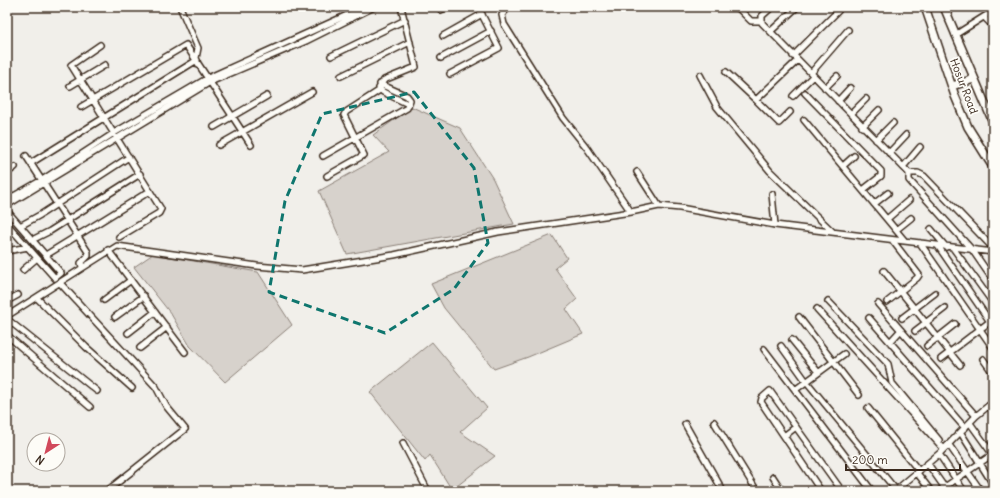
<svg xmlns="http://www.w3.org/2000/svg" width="1000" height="498" font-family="Delius,sans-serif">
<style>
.green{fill:#d7d2cc;stroke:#897e75}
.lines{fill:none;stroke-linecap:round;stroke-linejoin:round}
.minor-casing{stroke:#3b2a1e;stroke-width:8}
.highway-casing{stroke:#3b2a1e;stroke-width:10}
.minor{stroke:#fdfcf7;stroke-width:5}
.highway{stroke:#fdfcf7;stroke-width:7}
.marked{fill:none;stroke:#0f766e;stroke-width:3;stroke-dasharray:8 5;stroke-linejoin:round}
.labels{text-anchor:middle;stroke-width:3.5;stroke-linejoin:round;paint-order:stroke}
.street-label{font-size:11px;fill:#3b2a1e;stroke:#fdfcf7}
</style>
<rect width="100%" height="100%" fill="#f1efea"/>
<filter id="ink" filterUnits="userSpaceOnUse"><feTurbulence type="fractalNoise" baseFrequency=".025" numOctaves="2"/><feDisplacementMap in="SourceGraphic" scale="8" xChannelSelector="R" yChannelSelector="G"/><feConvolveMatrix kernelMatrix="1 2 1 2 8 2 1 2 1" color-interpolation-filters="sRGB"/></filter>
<g filter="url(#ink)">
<!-- green -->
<path class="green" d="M412,107L460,128L493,179L514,224L347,254L319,191L389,152L373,135Z
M552,235L567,258L555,268L577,299L566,309L583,334L528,357L494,369L444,308L431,284Z
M153,254L258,272L292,325L225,382L190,346L171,314L134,267Z
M432,342L487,408L460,432L495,456L452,490L430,455L425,461L370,392Z"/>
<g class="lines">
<!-- minor casing -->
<g class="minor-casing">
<path id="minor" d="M180,7L198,48L196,58
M401,7L416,67L384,80L379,88L383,92L408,104
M508,7L502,15L504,24L563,118L587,148L631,212
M737,7L751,21H761
M772,7L762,16V23L909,173V180L973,251L993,280
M441,10L447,7
M984,17L993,26
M771,31L797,7
M955,35L993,11
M443,36L482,14
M100,45L71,65L161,209L159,213L119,237
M331,56L405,20
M793,56L838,11
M441,58L491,31
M726,72L756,100L798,60
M811,73L848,30
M450,74L499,48L478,7
M700,75L717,107L770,171L833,232
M341,76L410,42
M70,86L105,65
M825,88L837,76
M805,93L881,171V176L863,190
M793,96L813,76
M756,100L779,123L790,112
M838,101L850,88
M81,107L186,45L251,145
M851,114L866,99
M804,120L905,241
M214,127L267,96
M862,127L879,110
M876,140L893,123
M219,145L312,92
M889,153L906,135
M26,156L88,252V256L81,263L82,267
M323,156L407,108L410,100L407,96L380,84
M31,163L197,60
M843,166L854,156
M903,167L920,147
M637,172L659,206
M7,173L15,167
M909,173H918L924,176L993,248
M327,176L364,155L344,115L346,112L380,90
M772,194L775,225
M7,200L42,180L114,133L208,78L365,7
M874,204L888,193
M7,205L210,82L306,41L374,7
M7,211L61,273L55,278L7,224
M887,219L909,200
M20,226L40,215L129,157
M931,229L946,247
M896,230L911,218
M32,240L50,231L140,174
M920,243L993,348
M938,246L993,326
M953,248L993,303
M108,250L185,352
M7,251L28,247
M46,255L150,191
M23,270L37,258
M884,271L960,365
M60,283L156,387L166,406L185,429L107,491
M37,298L86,347L132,388
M104,300L131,280
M7,301L18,295
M828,301L888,364L892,383L939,440
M887,302L917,278L919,275L892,240
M878,304L976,416
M817,309L944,449
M7,316L117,246L257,266L302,270L394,255L498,232L631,212L659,206L680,208L775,225L993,252
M115,317L144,296
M799,317L859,395
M869,318L965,428
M902,318L935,293
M7,319L97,391
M915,331L945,308
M128,333L155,312
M7,335L90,407
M792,340L818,372
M890,342L901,330
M781,346L806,381L896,490
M927,346L955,324
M140,348L167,327
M764,349L872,491
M941,359L992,320
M983,359L993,373
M795,390L844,354
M868,408L919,471
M714,422L757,491
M970,423L993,455
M685,424L723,491
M961,433L993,484
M784,436L796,427
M403,443L428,491
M949,445L981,491
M939,454L964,491
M928,464L947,491
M917,473L931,491
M773,477L782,491
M594,491L595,490
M821,491L761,402L762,398L770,391L842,491
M895,491L940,453L976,416L993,402
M939,491L993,454"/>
</g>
<!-- highway casing -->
<g class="highway-casing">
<path id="highway" d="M925,7L955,96L968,127L993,167
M944,7L993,122
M952,86L974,79"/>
</g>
<!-- minor -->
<use href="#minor" class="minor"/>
<!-- highway -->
<use href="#highway" class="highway"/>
</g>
</g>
<!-- marked area -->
<path class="marked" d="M414,92L474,168L488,243L454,289L385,333L269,292L285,201L322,114Z"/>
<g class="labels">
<!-- street labels -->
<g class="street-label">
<text transform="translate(964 86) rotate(69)" y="4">Hosur Road</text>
</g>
</g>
<!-- margin -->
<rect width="1000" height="498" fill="none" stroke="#fdfcf7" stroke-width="24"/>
<rect x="12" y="12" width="976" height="474" fill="none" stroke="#3b2a1e" stroke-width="1.5" filter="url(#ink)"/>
<!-- north arrow -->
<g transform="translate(46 452) rotate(216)"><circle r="19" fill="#fdfcf7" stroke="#afa8a0"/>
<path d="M0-3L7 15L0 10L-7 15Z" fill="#d1495b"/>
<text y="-6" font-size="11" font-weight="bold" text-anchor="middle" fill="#3b2a1e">N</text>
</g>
<!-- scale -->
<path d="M846 464v6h114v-6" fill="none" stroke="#3b2a1e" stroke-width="2"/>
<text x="852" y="464" font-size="12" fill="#3b2a1e" stroke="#fdfcf7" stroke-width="3" paint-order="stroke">200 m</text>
</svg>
